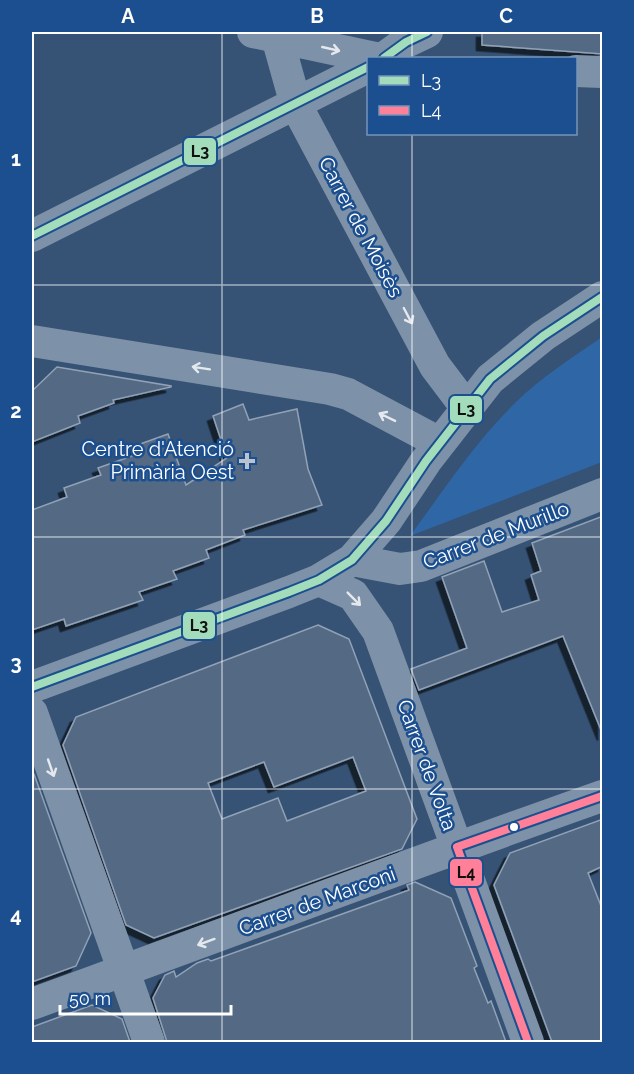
<svg xmlns="http://www.w3.org/2000/svg" width="634" height="1074" font-family="Raleway,sans-serif">
<style>
.green{fill:#2f66a5}
.building{fill:#526984;stroke:#92a2b6;stroke-width:1.5;fill-rule:evenodd;filter:url(#shadow)}
.lines{fill:none;stroke-linecap:round;stroke-linejoin:round}
.minor{stroke:#7d92a8;stroke-width:32}
.bus-1-casing{stroke:#1b4f8f;stroke-width:12}
.bus-2-casing{stroke:#1b4f8f;stroke-width:12}
.bus-1{stroke:#a2dcba;stroke-width:8}
.bus-2{stroke:#ff8098;stroke-width:8}
.oneway{stroke:#e5e9ee}
.grid{fill:none;stroke:#fff;stroke-width:1.5;stroke-opacity:0.55}
.poi-dot{fill:#b9c2ce;stroke:#1b4f8f;stroke-width:2}
.bus-dot{fill:#fff;stroke:#1b4f8f;stroke-width:2}
.labels{text-anchor:middle;stroke-width:5;stroke-linejoin:round;paint-order:stroke}
.street-label{font-size:20px;fill:#fff;stroke:#1b4f8f}
.poi-label{font-size:20px;fill:#fff;stroke:#1b4f8f;text-anchor:end}
.line-badge{stroke:#1b4f8f;stroke-width:2}
.pale-badge-label{font-size:16px;text-anchor:middle;font-weight:bold;fill:#111}
.neatline{fill:none;stroke:#fff;stroke-width:2}
.grid-label{font-size:20px;text-anchor:middle;font-weight:bold;fill:#fff}
</style>
<defs>
<filter id="shadow"><feDropShadow dx="-5.5" dy="5.5" stdDeviation="0" flood-color="#0009"/></filter>
</defs>
<rect width="100%" height="100%" fill="#365274"/>
<!-- green -->
<path class="green" d="M602,337V462L410,536C443,491 475,442 515,403C541,377 572,358 602,337Z"/>
<!-- building -->
<path class="building" d="M482,32H603V54L482,45Z
M57,367L171,386V387L113,400L114,403L78,416L80,423L32,442V391Z
M243,404L249,420L297,409L308,469L322,505L243,530L245,535L206,550L209,558L173,571L177,579L139,592L143,600L66,626L64,619L32,630V510L67,497L64,488L101,475L98,468L135,455L132,447L168,434L186,485L227,458L213,416Z
M603,516V735L563,636L419,690L411,669L467,648L442,577L484,561L502,612L539,600L531,575L541,571L532,543Z
M318,625L349,639L417,819L402,849L154,938L126,925L63,745L76,717ZM353,757L366,791L287,821L278,798L222,819L208,783L264,762L274,787Z
M32,774H34L91,933L76,966L32,982Z
M603,819V866L588,873L603,911V1042H552L494,885L510,853Z
M415,882L451,898L477,966L474,968L488,1003L491,1001L506,1042H167L153,998L165,975L174,971L176,977L197,963L208,959L211,961L409,890L407,885Z
M92,1005L122,1019L130,1042H32V1027Z"/>
<g class="lines">
<!-- minor -->
<path class="minor" d="M253,32L375,58
M277,37L296,105L435,366L466,407
M384,58L406,42L427,32
M576,71L602,72
M32,236L368,67
M32,341L330,389L348,394L440,443
M352,560L400,569L421,566L602,494
M319,580L353,595L378,631L528,1042
M32,687L289,592L319,580L352,560L386,521L426,461L490,379L543,336L602,297
M32,713L149,1042
M32,1004C222,935 412,863 602,796"/>
<!-- bus-1 casing -->
<g class="bus-1-casing">
<path id="bus-1" d="M384,58L406,42L427,32
M32,236L368,67
M32,687L289,592L319,580L352,560L386,521L426,461L490,379L543,336L602,297"/>
</g>
<!-- bus-2 casing -->
<g class="bus-2-casing">
<path id="bus-2" d="M528,1042L457,847L602,796"/>
</g>
<!-- bus-1 -->
<use href="#bus-1" class="bus-1"/>
<!-- bus-2 -->
<use href="#bus-2" class="bus-2"/>
</g>
<!-- one-way arrows -->
<defs><path id="oneway-shaft" d="M-6 0H5M1.5-3L5.5 0L1.5 3" fill="none" stroke-width="1.6" stroke-linecap="round" stroke-linejoin="round" transform="scale(1.5)"/></defs>
<g class="oneway">
<use href="#oneway-shaft" transform="translate(331 49) rotate(13)"/>
<use href="#oneway-shaft" transform="translate(408 316) rotate(62)"/>
<use href="#oneway-shaft" transform="translate(201 368) rotate(-171)"/>
<use href="#oneway-shaft" transform="translate(387 417) rotate(-154)"/>
<use href="#oneway-shaft" transform="translate(354 599) rotate(45)"/>
<use href="#oneway-shaft" transform="translate(51 768) rotate(71)"/>
<use href="#oneway-shaft" transform="translate(206 942) rotate(160)"/>
</g>
<!-- grid -->
<path class="grid" d="M222,32V1042M412,32V58M412,134V1042M32,285H602M32,537H602M32,789H602"/>
<!-- markers -->
<path class="poi-dot" d="M244 452h6v6h6v6h-6v6h-6v-6h-6v-6h6z"/>
<circle class="bus-dot" cx="514" cy="827" r="5"/>
<g class="labels">
<!-- street labels -->
<g class="street-label">
<text transform="translate(361 227) rotate(62)" y="7">Carrer de Moisès</text>
<text transform="translate(496 535) rotate(-21)" y="7">Carrer de Murillo</text>
<text transform="translate(427 765) rotate(70)" y="7">Carrer de Volta</text>
<text transform="translate(317 901) rotate(-20)" y="7">Carrer de Marconi</text>
</g>
<!-- poi labels -->
<g class="poi-label">
<text x="234" y="456">Centre d'Atenció<tspan x="234" dy="23">Primària Oest</tspan></text>
</g>
</g>
<g class="line-badge">
<rect x="183" y="137" width="34" height="29" rx="6" fill="#a2dcba"/>
<rect x="449" y="395" width="34" height="29" rx="6" fill="#a2dcba"/>
<rect x="182" y="611" width="34" height="29" rx="6" fill="#a2dcba"/>
<rect x="449" y="858" width="34" height="29" rx="6" fill="#ff8098"/>
</g>
<g class="pale-badge-label">
<text x="200" y="157">L3</text>
<text x="466" y="415">L3</text>
<text x="199" y="631">L3</text>
<text x="466" y="878">L4</text>
</g>
<!-- border -->
<rect width="634" height="1074" fill="none" stroke="#1b4f8f" stroke-width="66"/>
<!-- legend -->
<rect x="367" y="57" width="210" height="78" fill="#1b4f8f" stroke="#7695bc" stroke-width="1.5"/>
<rect x="379" y="76" width="30" height="9" fill="#a2dcba" stroke="#7695bc" stroke-width="1.5"/>
<text x="421" y="87" font-size="18" fill="#ffffff">L3</text>
<rect x="379" y="106" width="30" height="9" fill="#ff8098" stroke="#7695bc" stroke-width="1.5"/>
<text x="421" y="117" font-size="18" fill="#ffffff">L4</text>
<!-- scale -->
<path d="M60 1005v9h171v-9" fill="none" stroke="#ffffff" stroke-width="3"/>
<text x="69" y="1005" font-size="18" fill="#ffffff" stroke="#1b4f8f" stroke-width="4.5" paint-order="stroke">50 m</text>
<rect x="33" y="33" width="568" height="1008" class="neatline"/>
<g class="grid-label">
<text x="128" y="23">A</text>
<text x="317" y="23">B</text>
<text x="506" y="23">C</text>
<text x="16" y="166">1</text>
<text x="16" y="418">2</text>
<text x="16" y="670">3</text>
<text x="16" y="922">4</text>
</g>
</svg>
